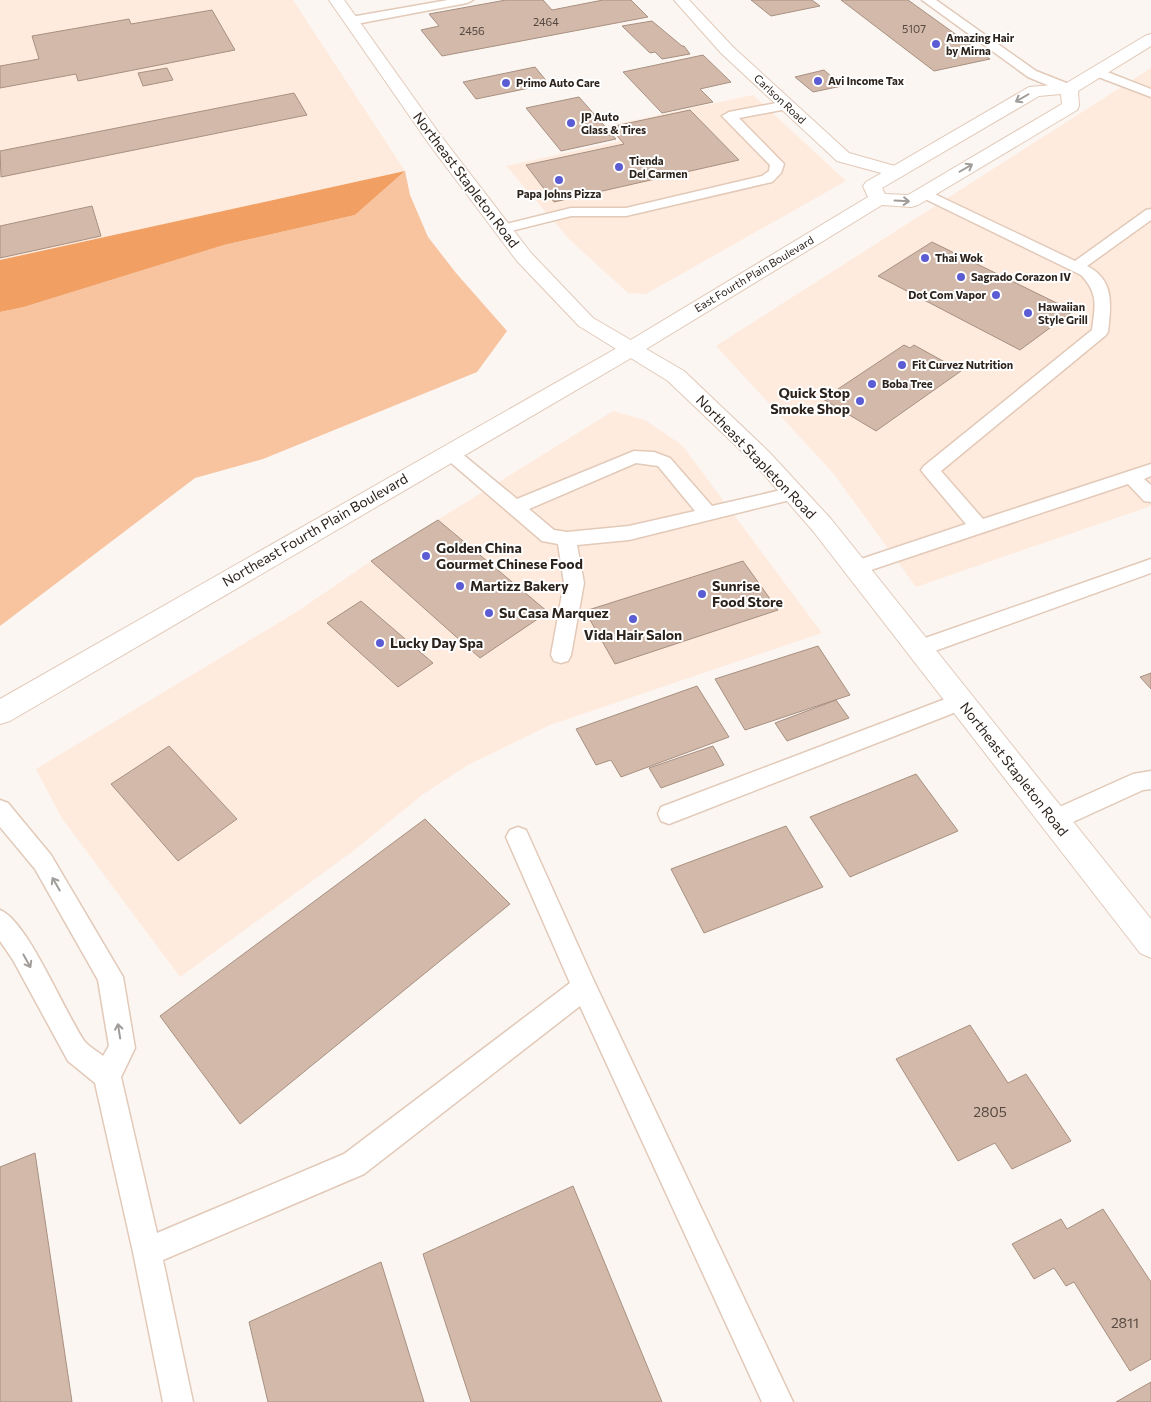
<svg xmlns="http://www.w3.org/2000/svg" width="1151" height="1402" font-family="Commissioner,sans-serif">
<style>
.built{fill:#ffebde}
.green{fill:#f8c39f}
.forest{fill:#f19f62}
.building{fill:#d2b9a9;stroke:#a89080}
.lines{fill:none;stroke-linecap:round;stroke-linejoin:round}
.service-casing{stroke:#e2c9b8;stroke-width:3}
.minor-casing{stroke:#e2c9b8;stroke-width:2}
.tertiary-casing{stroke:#e2c9b8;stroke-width:2}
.secondary-casing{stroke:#e2c9b8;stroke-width:2}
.service{fill:#fff;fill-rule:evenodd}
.minor{fill:#fff;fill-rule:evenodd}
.tertiary{fill:#fff;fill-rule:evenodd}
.secondary{fill:#fff;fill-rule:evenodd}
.oneway{stroke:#a09c99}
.poi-dot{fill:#5b5cd4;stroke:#fff;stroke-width:2}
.labels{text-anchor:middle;stroke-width:4;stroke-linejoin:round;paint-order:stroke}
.number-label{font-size:11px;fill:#564840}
.far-poi-label{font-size:11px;font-weight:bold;fill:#2d231d;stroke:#fff;text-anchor:start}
.far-street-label{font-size:11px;fill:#2d231d;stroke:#fff}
.street-label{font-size:14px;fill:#2d231d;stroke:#fff}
.poi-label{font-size:14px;font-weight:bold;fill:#2d231d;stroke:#fff;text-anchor:start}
.near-number-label{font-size:14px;fill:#564840}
</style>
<rect width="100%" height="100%" fill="#fbf6f2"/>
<!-- built -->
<path class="built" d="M0,0H293L405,171L0,260Z
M1151,68V506L916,587L833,473L716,346Z
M753,95L846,181L646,294L628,293L570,240L506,166L620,141L607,126Z
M613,411L645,420L682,445L822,633L550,725L468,765L422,795L352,852L180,977L61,817L36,769L298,611L368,563Z"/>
<!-- green -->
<path class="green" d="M405,171L410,195L428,237L456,273L507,331L477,372L263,459L195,478L0,626V312L24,307L224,245L355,215Z"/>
<!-- forest -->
<path class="forest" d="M405,171L355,215L224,245L24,307L0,312V260Z"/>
<!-- building -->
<path class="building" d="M506,0H543L552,10L603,0H631L648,17L442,56L421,30L439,26L429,14Z
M751,0H812L820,6L771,16Z
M841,0H908L990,59L934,71Z
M212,10L235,50L78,81L76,74L0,88V66L39,59L32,36L129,19L131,24Z
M652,21L682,46H684L690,54L662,59L655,52L650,53L622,26Z
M703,55L731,82L700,89L713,102L662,113L623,72Z
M535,67L549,84L476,99L463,82Z
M167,68L173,80L143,86L138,73Z
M824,70L842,86L813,92L795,77Z
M294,93L307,115L1,177L0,151Z
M579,97L616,139L561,151L526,108Z
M690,110L739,160L554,202L526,165L624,144L610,127Z
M92,206L101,236L0,258V226Z
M932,242L1073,311L1020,350L878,276Z
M904,345L910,348L914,345L961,371L876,431L823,399Z
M438,520L548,612L480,658L371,561Z
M743,561L778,610L615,664L585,611Z
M361,601L433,663L398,687L327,623Z
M818,646L850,695L745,730L715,679Z
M1151,673V689L1140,677Z
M697,686L729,737L621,777L611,760L596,765L576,729Z
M836,700L849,718L787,741L775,723Z
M169,746L237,819L178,861L111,784Z
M713,746L724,765L661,788L649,768Z
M916,774L958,831L850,877L810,817Z
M425,819L510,904L240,1124L160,1016Z
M786,826L823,887L704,933L671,869Z
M970,1025L1008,1083L1026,1074L1071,1141L1012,1169L995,1143L958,1161L896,1059Z
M35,1153L72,1402H0V1167Z
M573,1186L662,1402H471L423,1254Z
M1103,1209L1151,1282V1359L1130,1371L1074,1282L1066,1286L1054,1268L1034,1279L1012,1244L1061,1219L1067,1229Z
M381,1262L424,1402H268L249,1322Z
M1151,1382V1402H1116Z"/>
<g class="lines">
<!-- service casing -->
<g class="service-casing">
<path id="service" d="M448,0H473L467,3L351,25L345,21L351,17Z
M922,0H936L1036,71L1074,86L1075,89L1074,92H1064L1028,77Z
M1097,68L1151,89V97L1093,75L1091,72L1093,69Z
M787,101L794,105L792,108L739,118L784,164L781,173L772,182L626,216H571L503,233L498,232L496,229L498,226L571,208H626L762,176L769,171L770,165L722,116L729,112Z
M924,189L1075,261L1146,210L1151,209V220L1087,266C1115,280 1111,306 1108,332L1106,335L941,471L983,519L1151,464V476L1144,479L1151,485V502L1144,501L1128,484L856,575L849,573L846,568L849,563L966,524L924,474L921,470L924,466L1092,330C1095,306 1099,294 1081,275L919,196L917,193L919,190Z
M449,446L455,448L517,499L634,451L654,452L670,458L712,506L794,487L800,489L803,493L800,497L794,499L629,540L577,545L584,583L571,655L568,661L561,663L554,661L551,655L564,583L558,544L542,541L443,456L440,452L443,448ZM636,463L658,466L695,511L629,526L567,532L554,530L529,509Z
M1151,559V573L918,657L911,655L908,649L911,643Z
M961,693L969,695L972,701L969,707L669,824L661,821L658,814L661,807Z
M1151,771V789L1143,790L1062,827L1054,830L1046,827L1043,820L1046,813L1133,774Z
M0,800L8,803L51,855L123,977L135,1048L121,1077L157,1233L344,1154L570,983L506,837L510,830L518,827L526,830L593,979L793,1402H762L580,1006L364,1174L163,1260L193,1402H163L133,1252L95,1083L68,1061L13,960L0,941V910C28,921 65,1014 85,1042C90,1047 98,1052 103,1056L109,1046L98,980L35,869L0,827Z"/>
</g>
<!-- minor casing -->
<g class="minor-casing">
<path id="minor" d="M674,0H689L733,47L849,153L902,168L905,172L902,176L896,177L837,161L721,53Z"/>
</g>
<!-- tertiary casing -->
<g class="tertiary-casing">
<path id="tertiary" d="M329,0H344L441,136L531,253L593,318L684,371L769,452L831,519L1151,919V958L1140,953L813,531L753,462L668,381L579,326L517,261L429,144Z"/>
</g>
<!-- secondary casing -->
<g class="secondary-casing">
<path id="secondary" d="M1151,34V46L1078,91L1079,106L1077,110L918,205L911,207L882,205L638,354L10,721L0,724V699L624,344L868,197L863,186L866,182L1029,87L1065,84L1145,36ZM1061,94L1062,104L908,195L885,194L882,188L1039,96Z"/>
</g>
<!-- service -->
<use href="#service" class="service"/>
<!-- minor -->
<use href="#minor" class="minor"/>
<!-- tertiary -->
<use href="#tertiary" class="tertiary"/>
<!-- secondary -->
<use href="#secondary" class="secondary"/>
</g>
<!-- one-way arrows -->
<defs><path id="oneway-shaft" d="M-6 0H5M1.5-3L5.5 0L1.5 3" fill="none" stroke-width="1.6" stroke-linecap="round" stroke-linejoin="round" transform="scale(1.25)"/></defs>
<g class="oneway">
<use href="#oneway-shaft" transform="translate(1022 98) rotate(150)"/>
<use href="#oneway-shaft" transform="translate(966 168) rotate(-30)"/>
<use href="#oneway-shaft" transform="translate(902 201) rotate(3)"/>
<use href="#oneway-shaft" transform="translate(56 884) rotate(-120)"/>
<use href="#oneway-shaft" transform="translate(27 961) rotate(61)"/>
<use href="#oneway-shaft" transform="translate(119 1031) rotate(-99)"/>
</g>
<!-- markers -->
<g class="poi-dot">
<circle cx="936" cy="44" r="5"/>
<circle cx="818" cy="81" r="5"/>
<circle cx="506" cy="83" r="5"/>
<circle cx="571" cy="123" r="5"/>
<circle cx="619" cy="167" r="5"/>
<circle cx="559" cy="180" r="5"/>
<circle cx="925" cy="258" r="5"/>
<circle cx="961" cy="277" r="5"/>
<circle cx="996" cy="295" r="5"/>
<circle cx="1028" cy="313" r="5"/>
<circle cx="902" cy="365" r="5"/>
<circle cx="872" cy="384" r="5"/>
<circle cx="860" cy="401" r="5"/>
<circle cx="426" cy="556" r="5"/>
<circle cx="460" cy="586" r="5"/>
<circle cx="702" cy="594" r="5"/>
<circle cx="489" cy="613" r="5"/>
<circle cx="633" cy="619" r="5"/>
<circle cx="380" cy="643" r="5"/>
</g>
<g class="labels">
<!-- number labels -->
<g class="number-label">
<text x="546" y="26">2464</text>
<text x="914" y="33">5107</text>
<text x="472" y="35">2456</text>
</g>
<!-- far-poi labels -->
<g class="far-poi-label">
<text x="946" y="42">Amazing Hair<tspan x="946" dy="13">by Mirna</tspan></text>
<text x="828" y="85">Avi Income Tax</text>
<text x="516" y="87">Primo Auto Care</text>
<text x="581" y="121">JP Auto<tspan x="581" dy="13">Glass &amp; Tires</tspan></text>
<text x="629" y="165">Tienda<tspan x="629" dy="13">Del Carmen</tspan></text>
<text x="559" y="198" text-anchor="middle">Papa Johns Pizza</text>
<text x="935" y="262">Thai Wok</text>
<text x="971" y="281">Sagrado Corazon IV</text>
<text x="986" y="299" text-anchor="end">Dot Com Vapor</text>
<text x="1038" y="311">Hawaiian<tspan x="1038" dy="13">Style Grill</tspan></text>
<text x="912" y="369">Fit Curvez Nutrition</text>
<text x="882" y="388">Boba Tree</text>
</g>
<!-- far-street labels -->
<g class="far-street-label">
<text transform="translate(780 99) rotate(43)" y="4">Carlson Road</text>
<text transform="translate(754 274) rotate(-31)" y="4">East Fourth Plain Boulevard</text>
</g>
<!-- street labels -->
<g class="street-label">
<text transform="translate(466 180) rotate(53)" y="5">Northeast Stapleton Road</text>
<text transform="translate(756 457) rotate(46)" y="5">Northeast Stapleton Road</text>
<text transform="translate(315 530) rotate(-30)" y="5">Northeast Fourth Plain Boulevard</text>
<text transform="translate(1014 769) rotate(52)" y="5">Northeast Stapleton Road</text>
</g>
<!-- poi labels -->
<g class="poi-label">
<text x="850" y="398" text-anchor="end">Quick Stop<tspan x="850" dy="16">Smoke Shop</tspan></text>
<text x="436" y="553">Golden China<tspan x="436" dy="16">Gourmet Chinese Food</tspan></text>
<text x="470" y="591">Martizz Bakery</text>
<text x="712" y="591">Sunrise<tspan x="712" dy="16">Food Store</tspan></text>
<text x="499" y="618">Su Casa Marquez</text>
<text x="633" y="640" text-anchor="middle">Vida Hair Salon</text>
<text x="390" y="648">Lucky Day Spa</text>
</g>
<!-- near-number labels -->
<g class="near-number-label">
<text x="990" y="1117">2805</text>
<text x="1125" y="1328">2811</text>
</g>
</g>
</svg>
